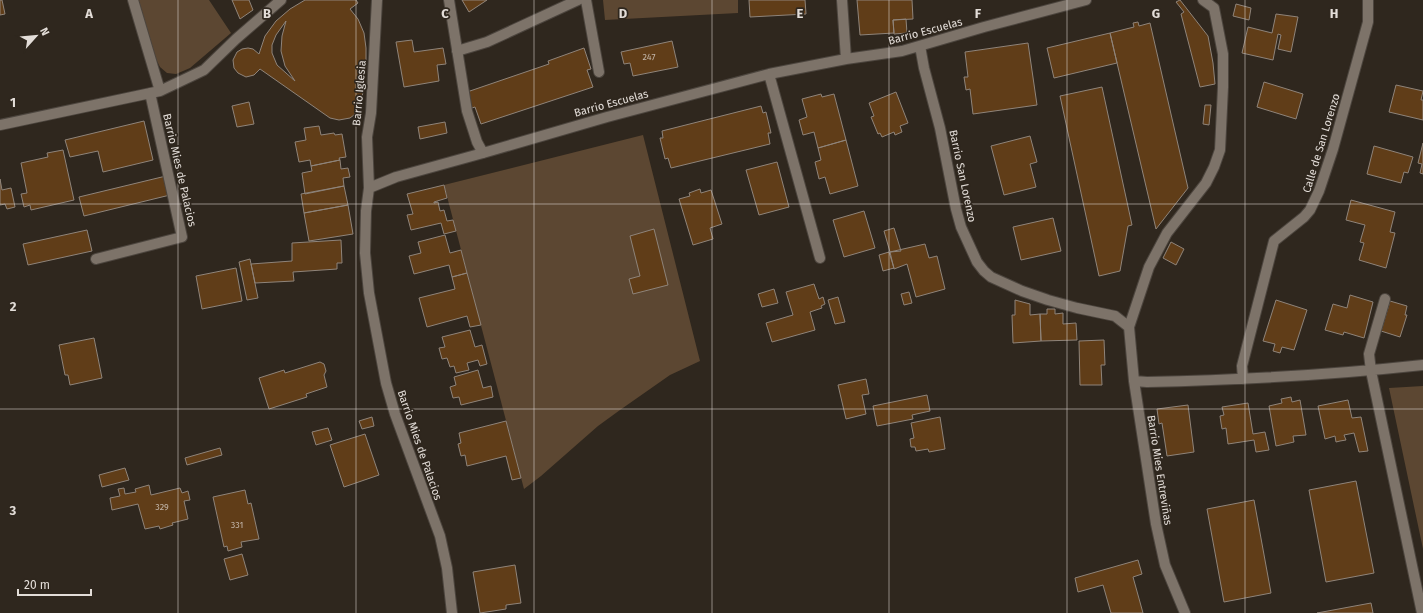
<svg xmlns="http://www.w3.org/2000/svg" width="1423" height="613" font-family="'Fira Sans',sans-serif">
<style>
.green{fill:#5c4732}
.building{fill:#603d18;stroke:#8f847a;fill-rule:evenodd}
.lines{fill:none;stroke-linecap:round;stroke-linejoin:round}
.minor-casing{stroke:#4c453e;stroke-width:12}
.minor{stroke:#7d7369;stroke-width:10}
.grid{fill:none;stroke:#e3ddd8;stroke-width:1;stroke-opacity:0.55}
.labels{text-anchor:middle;stroke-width:3.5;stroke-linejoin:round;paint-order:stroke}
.number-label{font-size:9px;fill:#c2b5a8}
.street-label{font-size:11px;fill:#e3ddd8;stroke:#2f271e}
.grid-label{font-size:13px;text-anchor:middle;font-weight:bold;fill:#e3ddd8;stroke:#2f271e;stroke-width:3.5;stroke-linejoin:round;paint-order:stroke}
</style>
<rect width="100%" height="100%" fill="#2f271e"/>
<!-- green -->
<path class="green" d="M137,0H209L231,33L190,68L176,74L167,73L160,67L155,57Z
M603,0H738V13L605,20Z
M643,135L700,361L670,375L620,410L598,426L541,476L524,489L444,185Z
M1423,386V549L1389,388Z"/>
<!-- building -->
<path class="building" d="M0,0H2L5,14L0,15Z
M232,0H249L253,10L240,19Z
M305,0H356L358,3L350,9L358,19L364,33L366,48V66L363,84L360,92H363L360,107L354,115L350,118L339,120L330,118L260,69L254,75L246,77L238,73L234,68L233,60L237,52L242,49L248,48L253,49L259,54L265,36L276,21L290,9ZM286,21L282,36L281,51L285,66L295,81L277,65L272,53V45L276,35Z
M462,0H487L469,12Z
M749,0H805L806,14L750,17Z
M857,0H912L913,19L893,20L894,33L860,35Z
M1180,0L1208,36L1213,63L1215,84L1200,87L1181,14L1184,12L1176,2Z
M1236,4L1251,8L1249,20L1233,16Z
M1276,14L1298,17L1291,52L1278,49L1281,35L1278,34L1273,60L1242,53L1248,27L1272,33Z
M906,19L907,33L894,34L893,20Z
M1138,22L1139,26L1150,23L1188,188L1156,229L1110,33L1134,27L1133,23Z
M1110,33L1117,63L1054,78L1047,48Z
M412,40L414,52L443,48L446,64L437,65L439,81L404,87L396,42Z
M672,41L678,67L633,76L630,63L624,64L621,52Z
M1028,43L1037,105L973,114L970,89L966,90L964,77H968L965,52Z
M584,48L591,69L587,70L593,87L481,124L475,107L472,108L467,92L549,64L548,61Z
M1264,82L1303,94L1296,119L1257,107Z
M1396,85L1423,91L1421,100H1423V120L1389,112Z
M1102,87L1132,225L1128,226L1120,271L1099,276L1060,96Z
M896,92L908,123L900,126L902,132L895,135L894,132L882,137L880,133L878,134L871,117L874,116L869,103Z
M821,94L822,97L834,94L846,140L818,148L814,132L803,135L799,120L807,117L802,99Z
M249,102L254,124L237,127L232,106Z
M1205,105H1211L1209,125L1203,124Z
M761,106L763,113L766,112L771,133H768L770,144L671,168L668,158L665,159L660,138H663L662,131Z
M144,121L153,160L103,172L98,151L70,157L65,140Z
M445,122L447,133L420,139L418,127Z
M319,126L321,135L334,133L335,135L342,134L346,157L339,158L340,160L311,166L310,160L299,162L295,142L306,140L304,128Z
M1030,136L1037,162L1030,164L1036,187L1004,195L991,146Z
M846,140L858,186L830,194L825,177L819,179L815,162L821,160L818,148Z
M1423,143V174L1420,173L1422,164L1418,163Z
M1374,146L1413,157L1408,173L1404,172L1401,183L1367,174Z
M63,150L74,200L31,210L30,205L24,207L21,194L27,193L21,163L48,157L47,153Z
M340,160L341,169L348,168L350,177L343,178L344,186L305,194L302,173L312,171L311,166Z
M777,162L789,207L759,215L746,170Z
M166,176L170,195L84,216L79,197Z
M0,179L2,190L11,188L15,207L7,209L5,204L0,205Z
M444,185L447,198L434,202V203L438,202L440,211L444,210L447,221L453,220L456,231L444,234L441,223L411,230L407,215L413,214L407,194Z
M344,186L348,205L304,213L301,194Z
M700,189L701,193L711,190L722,224L710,228L713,239L693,245L679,199L690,196L689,193Z
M1351,200L1395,212L1390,232L1395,233L1386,268L1359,260L1364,243L1360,242L1365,225L1346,220Z
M348,205L353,234L309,241L304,213Z
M864,211L875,248L844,257L833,220Z
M1053,218L1061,251L1021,260L1013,227Z
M894,228L901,251L890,252L884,231Z
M654,229L668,285L633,294L629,279L640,276L630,236Z
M87,230L92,251L28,265L23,244Z
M445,235L450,253L461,250L467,273L452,277L449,265L414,274L409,256L421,253L418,242Z
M341,240L342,263H337V269L293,272L294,281L255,283L251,264L292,261V243Z
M1171,242L1184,249L1176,265L1163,258Z
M925,244L929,258L937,256L945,289L916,297L907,264L894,269L890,252Z
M889,252L894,268L883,271L879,255Z
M250,259L258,298L247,300L239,262Z
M236,268L242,301L202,309L196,276Z
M467,273L481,325L470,327L467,316L427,327L419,298L455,289L452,277Z
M814,284L819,299L823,297L825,304L821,306L822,308L810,312L815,330L772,342L766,323L793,315L786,292Z
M774,289L778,303L762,307L758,294Z
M909,292L912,303L904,305L901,294Z
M1350,295L1373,302L1364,338L1344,332L1343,335L1325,330L1333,304L1347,308Z
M838,297L845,322L835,324L828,300Z
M1015,300L1030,304V315L1040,314L1041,341L1013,343L1012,315H1015Z
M1276,300L1307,310L1294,350L1282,347L1280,353L1273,351L1275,344L1263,341Z
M1390,301L1407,306L1405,315H1407L1400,337L1381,331Z
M1047,309H1055V314L1063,313V324L1076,323L1077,340L1041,341L1040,314H1047Z
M470,330L475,347L482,345L487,364L480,366L478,360L467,363L469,370L456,373L454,366L450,367L447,358L442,359L439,348L445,347L442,337Z
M94,338L102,378L70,385L68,375H65L59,345Z
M1104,340L1105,365H1101L1102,385H1080L1079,341Z
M320,362L324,364L326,371L324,375L327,387L306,394L307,397L269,409L259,378L284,370L285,373Z
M478,370L483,388L491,386L493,397L461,405L459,397L453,398L450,387L456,385L454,377Z
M866,379L869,394L862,395L866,414L846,419L838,385Z
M927,395L930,411L912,415L913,419L877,426L873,406Z
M1291,397L1292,402L1300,400L1306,435L1293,436L1294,442L1276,446L1269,406L1282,403L1281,399Z
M1348,400L1352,418L1361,417L1368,451L1359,452L1354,433L1344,435L1346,440L1340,441L1336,442L1335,436L1325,439L1318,406Z
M1248,403L1253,434L1265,432L1269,450L1256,452L1254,440L1228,444L1226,428L1222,429L1221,423L1220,416L1224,415L1222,407Z
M1188,405L1194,452L1167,456L1162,423L1159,424L1157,409Z
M372,417L374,426L362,429L359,421Z
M940,417L945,449L929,452L928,449L916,451L915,447H911L910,439L914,438L911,423Z
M506,421L521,478L512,480L506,456L467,466L465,455L461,456L458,444L461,443L459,433Z
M328,428L332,440L316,445L312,432Z
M365,434L379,475L344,487L330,445Z
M220,448L222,455L187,465L185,458Z
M125,468L129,480L102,487L99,475Z
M1356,481L1374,573L1326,582L1309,490Z
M149,485L151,495L180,488L182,493L188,491L190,500L184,501L188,519L172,523L173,525L160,529L159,526L145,529L138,504L112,510L110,498L120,496L118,489L124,488L125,494L136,492L135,489Z
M245,490L248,504L251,503L259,539L241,542L242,547L228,551L227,546L224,547L213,497Z
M1254,500L1271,593L1224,602L1207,509Z
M242,554L248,575L230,580L224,559Z
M1138,560L1142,574L1133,577L1143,613H1111L1103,585L1078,592L1075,578Z
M515,565L521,603L506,605V609L480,613L473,572Z
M1371,603L1373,613H1317Z"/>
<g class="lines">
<!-- minor casing -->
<g class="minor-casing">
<path id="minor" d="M133,0L160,91
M377,0L371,113L367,137L369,188L366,211L365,253L369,293L386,383L395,414L440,536L447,568L452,613
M449,0L467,111L477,142L483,153
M586,0L599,72
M842,0L846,59
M920,46L924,68L940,128L956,209L961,227L977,262L984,271L991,277L1022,291L1048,300L1077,308L1115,316L1129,327
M457,51L487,42L578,0
M769,74L820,258
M0,125L160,91L204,70L236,39L281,0
M369,188L396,177L483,153L607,117L769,74L846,59L902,51L984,27L1086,0
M96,259L182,237L150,93
M1385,299L1369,354L1371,371L1422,613
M1243,379L1242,366L1274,241L1304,217L1310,210L1319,191L1333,149L1368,22V0
M1134,381L1147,382C1240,380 1331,375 1423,365
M1185,613L1165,565L1156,524L1134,381L1129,327L1149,267L1167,233L1206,183L1214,167L1220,150L1223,87V54L1214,8L1203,0"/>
</g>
<!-- minor -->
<use href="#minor" class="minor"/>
</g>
<!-- grid -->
<path class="grid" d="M178,0V613M356,0V613M534,0V613M712,0V613M889,0V613M1067,0V613M1245,0V613M0,204H1423M0,409H1423"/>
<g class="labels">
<!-- number labels -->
<g class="number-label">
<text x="649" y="60">247</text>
<text x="162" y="510">329</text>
<text x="237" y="528">331</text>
</g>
<!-- street labels -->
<g class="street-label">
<text transform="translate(925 31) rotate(-15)" y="4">Barrio Escuelas</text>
<text transform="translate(359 93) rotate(-85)" y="4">Barrio Iglesia</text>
<text transform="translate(611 103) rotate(-15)" y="4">Barrio Escuelas</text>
<text transform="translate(1321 143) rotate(-73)" y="4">Calle de San Lorenzo</text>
<text transform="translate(180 170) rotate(77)" y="4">Barrio Mies de Palacios</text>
<text transform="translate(963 176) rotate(78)" y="4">Barrio San Lorenzo</text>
<text transform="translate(420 445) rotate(71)" y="4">Barrio Mies de Palacios</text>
<text transform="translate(1160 470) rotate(81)" y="4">Barrio Mies Entreviñas</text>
</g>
</g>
<g class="grid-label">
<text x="89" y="18">A</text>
<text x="267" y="18">B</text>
<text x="445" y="18">C</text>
<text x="623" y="18">D</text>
<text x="800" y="18">E</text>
<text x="978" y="18">F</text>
<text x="1156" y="18">G</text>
<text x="1334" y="18">H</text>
<text x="13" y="107">1</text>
<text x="13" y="311">2</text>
<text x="13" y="515">3</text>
</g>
<!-- north arrow -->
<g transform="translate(36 36) rotate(63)" stroke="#2f271e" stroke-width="3" paint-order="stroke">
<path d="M0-3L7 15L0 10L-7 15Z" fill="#e3ddd8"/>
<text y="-6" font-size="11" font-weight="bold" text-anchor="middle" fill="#e3ddd8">N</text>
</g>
<!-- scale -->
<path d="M18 589v6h73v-6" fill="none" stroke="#e3ddd8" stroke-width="2"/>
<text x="24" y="589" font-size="12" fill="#e3ddd8" stroke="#2f271e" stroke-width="3" paint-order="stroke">20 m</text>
</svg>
